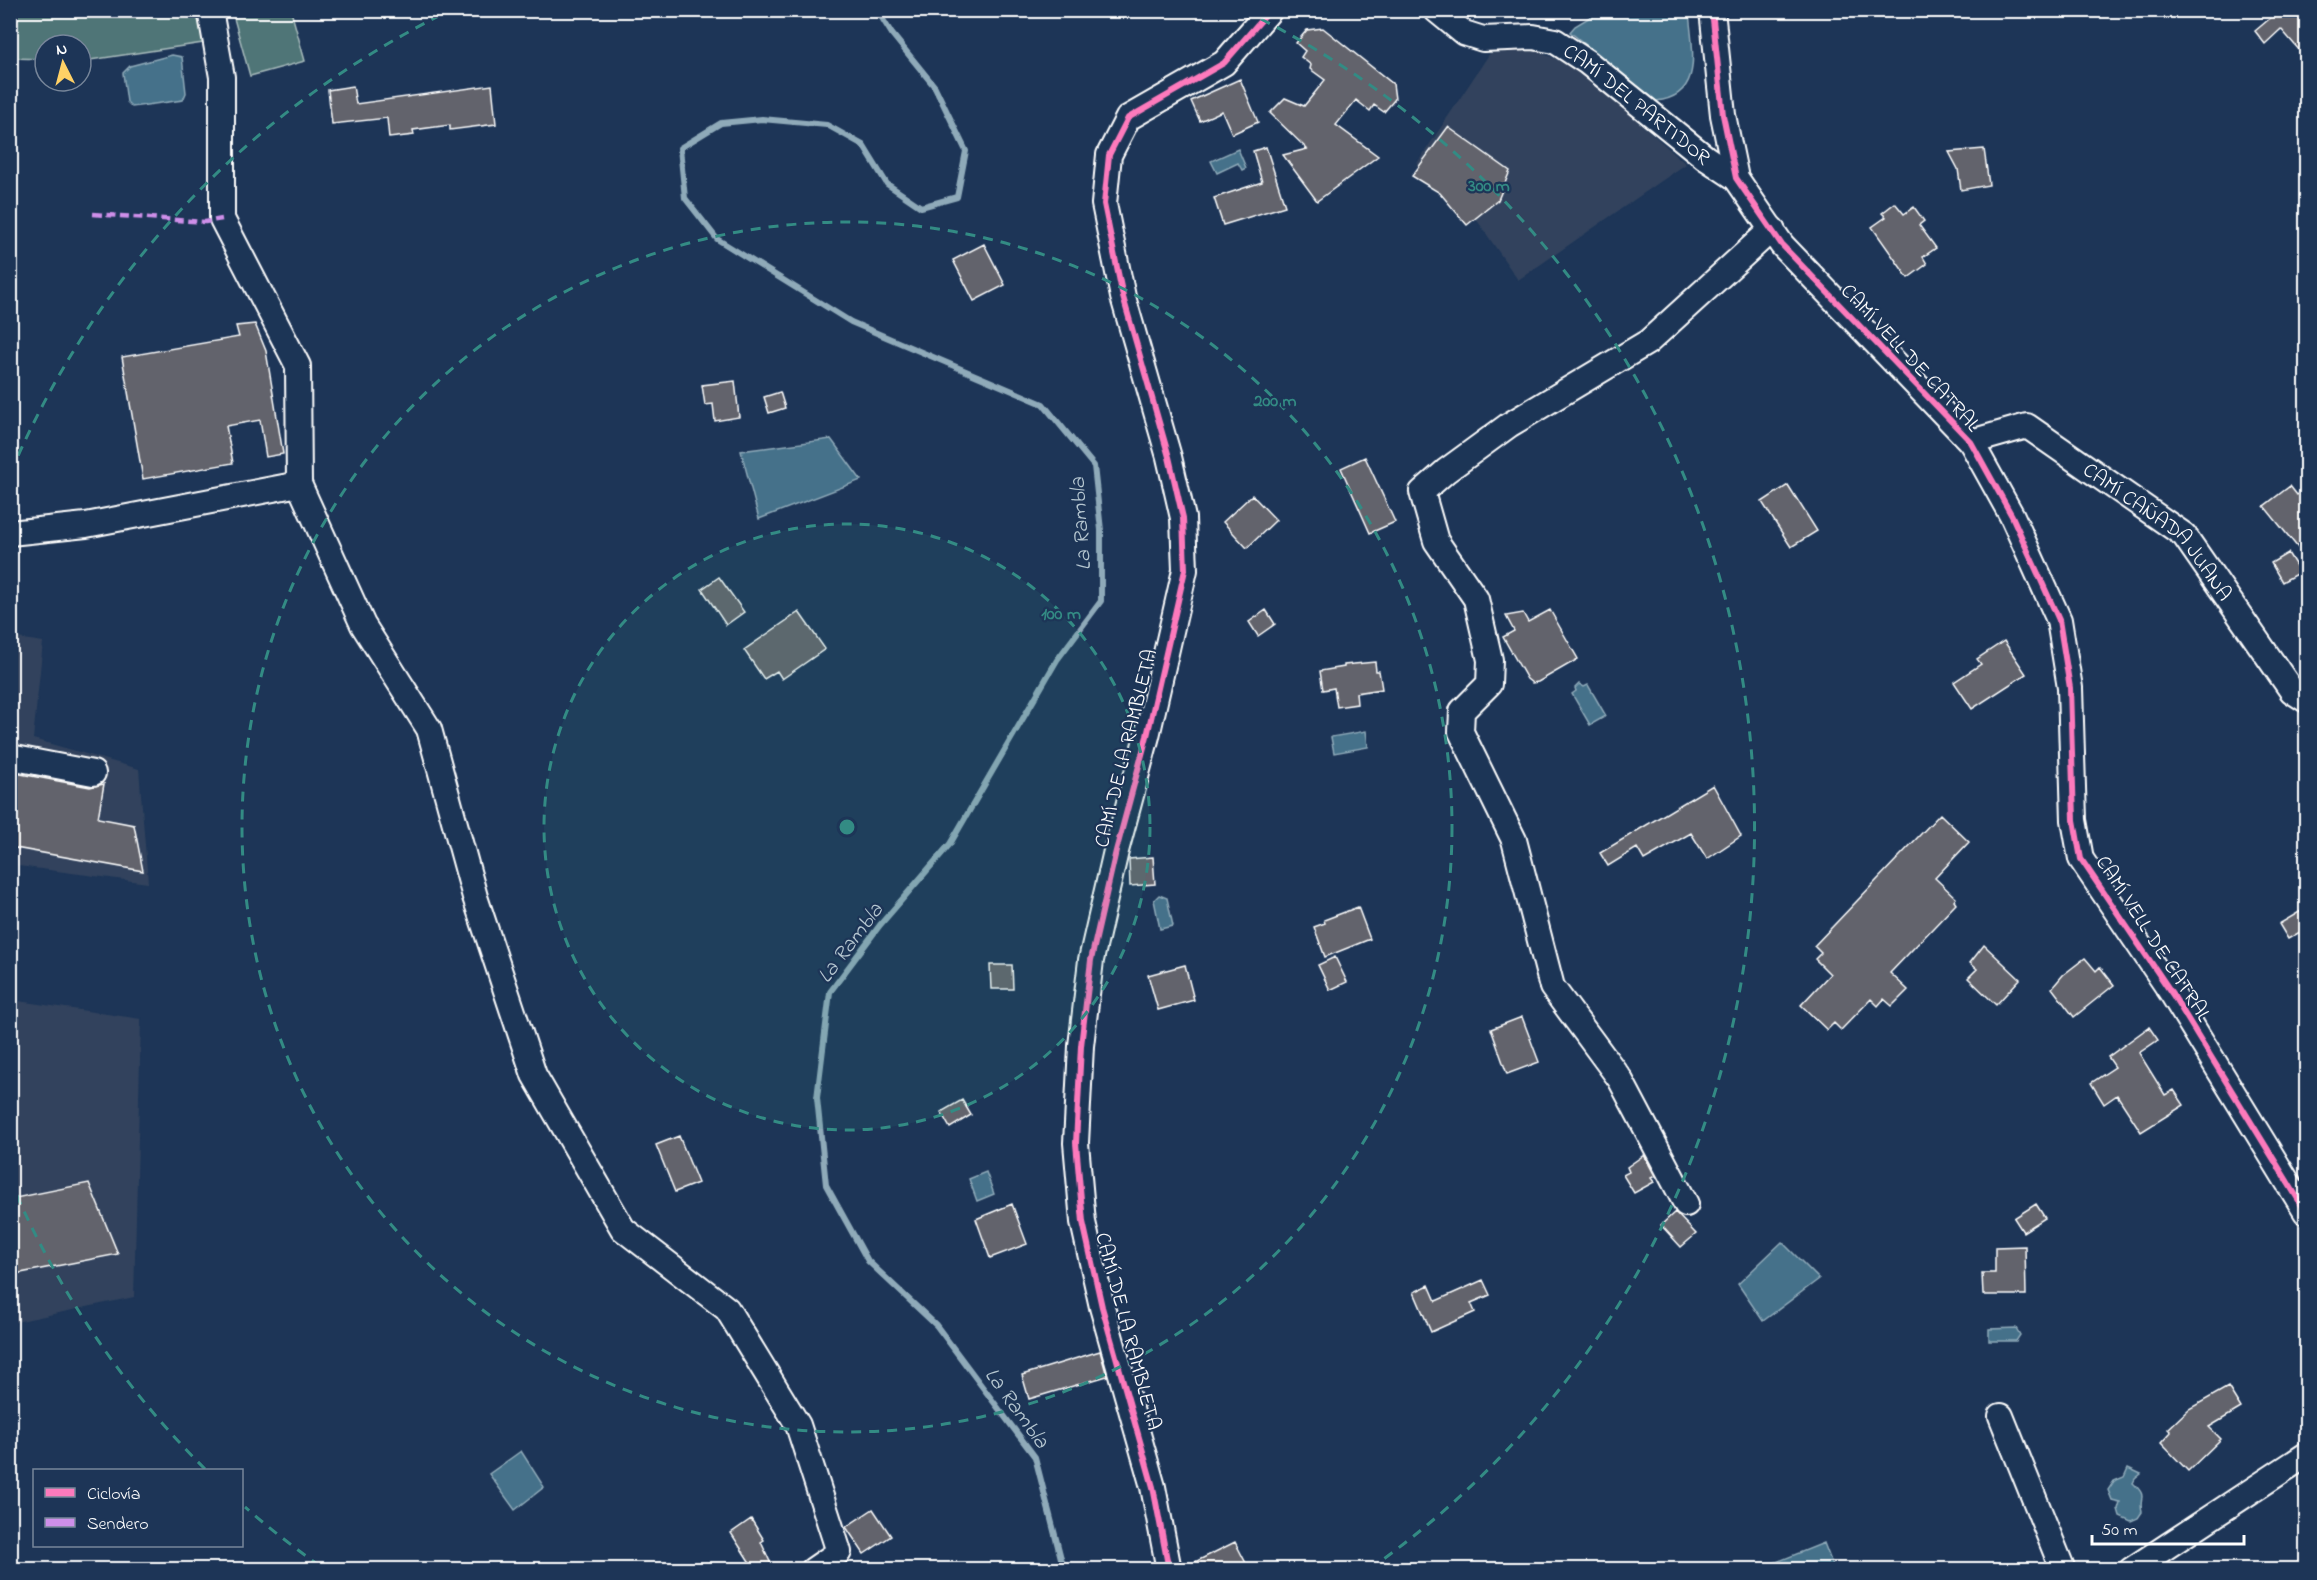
<svg xmlns="http://www.w3.org/2000/svg" width="2317" height="1580" font-family="'Indie Flower',sans-serif">
<style>
.built{fill:#32435d}
.green{fill:#4f7577;stroke:#a7babb;stroke-width:1.5}
.water{fill:#45718a;stroke:#8faab9;stroke-width:1.5}
.lines{fill:none;stroke-linecap:round;stroke-linejoin:round}
.stream{stroke:#8faab9;stroke-width:6}
.building{fill:#62646c;stroke:#fff;stroke-width:1.5}
.street-casing{stroke:#fff;stroke-width:28}
.street{stroke:#1d3557;stroke-width:24}
.quiet{stroke:#ce8fe9;stroke-width:4.5;stroke-dasharray:9 4.5;stroke-linecap:butt}
.cycleway-casing{stroke:#1d3557;stroke-width:10}
.cycleway{stroke:#fd7abc;stroke-width:6}
.ring{fill:none;stroke:#338b84;stroke-width:3;stroke-dasharray:10 8}
.labels{text-anchor:middle;stroke-width:4.5;stroke-linejoin:round;paint-order:stroke}
.street-label{font-size:21px;fill:#fff;stroke:#1d3557}
.water-label{font-size:22px;font-style:italic;fill:#b5c6d0;stroke:#1d3557}
.centre{fill:#338b84;stroke:#1d3557;stroke-width:3}
.ring-label{font-size:18px;text-anchor:middle;font-weight:bold;fill:#338b84;stroke:#1d3557;stroke-width:4.5;stroke-linejoin:round;paint-order:stroke}
</style>
<rect width="100%" height="100%" fill="#1d3557"/>
<filter id="ink" filterUnits="userSpaceOnUse"><feTurbulence type="fractalNoise" baseFrequency=".0167" numOctaves="2"/><feDisplacementMap in="SourceGraphic" scale="12" xChannelSelector="R" yChannelSelector="G"/><feConvolveMatrix kernelMatrix="1 2 1 2 8 2 1 2 1" color-interpolation-filters="sRGB"/></filter>
<g filter="url(#ink)">
<!-- built -->
<path class="built" d="M1534,50L1577,67L1686,164L1518,280L1468,207L1416,165L1490,53Z
M11,637L43,642L33,739L139,769L148,883L11,865Z
M11,1000L141,1019L134,1297L11,1323Z"/>
<!-- green -->
<path class="green" d="M11,11H214L216,41L90,60H81V45H45V59L11,58Z
M232,11H291L305,61L250,76Z"/>
<!-- water -->
<path class="water" d="M1600,11H1689C1691,46 1706,96 1656,101L1570,32L1575,26Z
M172,55L182,57L186,93L183,100L132,107L127,102L123,73L130,66Z
M1238,149L1246,168L1242,170L1238,163L1217,173L1211,161Z
M831,439L861,480L759,519L741,451Z
M1579,684L1584,687L1588,685L1606,716L1590,725L1572,694L1576,691L1575,688Z
M1366,731L1368,747L1334,753L1331,737Z
M1159,895L1167,898L1173,926L1160,929L1154,900Z
M986,1172L994,1194L977,1201L969,1179Z
M1782,1242L1819,1279L1763,1321L1738,1284Z
M2016,1328L2020,1335L2016,1341H1989V1329Z
M521,1451L544,1487L515,1510L489,1474Z
M2128,1468L2141,1474L2135,1479L2133,1483C2149,1498 2138,1497 2142,1512L2138,1518L2131,1521L2120,1516L2118,1509L2120,1502L2112,1500L2108,1490L2114,1481L2124,1477Z
M1824,1543L1834,1569L1765,1570L1764,1567Z"/>
<g class="lines">
<!-- stream -->
<path class="stream" d="M877,10L892,34L935,87L966,151L957,197L921,207L887,184L863,145L827,125L762,119L721,123L680,148L685,198L717,239L851,322L1043,404L1094,466L1101,530V601L1057,660L950,844L880,925L830,992L817,1098L826,1185L868,1261L936,1325L1035,1457L1064,1570"/>
</g>
<!-- building -->
<path class="building" d="M2280,10H2307V59L2281,29L2265,44L2255,31Z
M1323,28L1393,84L1395,99L1384,112L1374,105L1370,111L1356,100L1336,125L1378,156L1317,201L1283,155L1307,149L1270,113L1285,98L1304,106L1325,80L1310,69L1311,65L1301,57L1305,51L1296,43L1307,30Z
M1240,79L1258,122L1232,134L1222,111L1200,121L1191,101Z
M492,85L496,124L450,130V125L413,130L414,135L389,138L387,118L332,124L328,90L353,86L356,104Z
M1448,127L1510,171L1498,200L1467,225L1440,193L1412,176Z
M1266,147L1285,206L1223,225L1214,198L1262,182L1253,151Z
M1984,149L1989,185L1961,190L1958,169L1949,152Z
M1895,203L1904,214L1914,207L1924,221L1919,225L1936,248L1923,257L1927,264L1908,278L1872,227L1886,217L1882,213Z
M984,244L1005,285L974,301L953,260Z
M255,324L266,351L283,454L266,457L260,420L226,426L233,463L143,479L122,357L239,337L236,326Z
M735,381L739,417L715,421L713,404L705,405L702,385Z
M780,392L785,408L769,413L764,397Z
M1365,457L1395,522L1370,533L1341,468Z
M1788,485L1817,531L1791,547L1762,502Z
M2290,486L2297,495L2307,488V559L2264,506Z
M1252,495L1276,520L1247,548L1223,522Z
M2288,553L2300,572L2282,582L2271,563Z
M719,577L744,612L726,625L702,589Z
M1266,610L1275,624L1258,636L1249,622Z
M1550,610L1578,659L1538,682L1532,683L1527,679L1503,637L1514,631L1506,616L1523,613L1528,622Z
M799,612L825,649L782,679L777,671L764,679L744,650Z
M2004,641L2026,674L1972,709L1954,682L1981,664L1977,659Z
M1375,662L1376,671H1379L1382,689L1356,693L1357,704L1337,707L1334,688L1323,690L1320,671L1344,667V665Z
M10,772L90,787L104,784L98,818L134,825L143,871L10,847Z
M1713,785L1741,836L1707,859L1691,833L1644,860L1637,848L1608,866L1600,853Z
M1940,814L1969,842L1935,878L1956,898L1954,901L1956,904L1890,973L1908,990L1892,1006L1884,999L1878,1006L1871,999L1841,1030L1834,1023L1827,1030L1801,1005L1830,974L1815,959L1821,953L1814,946Z
M1153,857L1155,884L1130,886L1129,859Z
M1358,907L1370,939L1325,957L1314,927L1325,923L1324,920Z
M2301,911L2307,919V928L2288,939L2279,924Z
M1984,945L2020,979L1996,1005L1968,978L1977,969L1970,963Z
M1335,957L1347,982L1330,990L1318,965Z
M2085,958L2096,971L2100,967L2114,985L2074,1017L2052,988L2063,975Z
M990,965H1012L1013,989H991Z
M1185,965L1194,1000L1158,1010L1148,975Z
M1522,1017L1539,1062L1507,1074L1491,1029Z
M2149,1027L2158,1040L2139,1053L2165,1095L2174,1090L2184,1105L2141,1132L2117,1095L2104,1104L2091,1083L2115,1067L2108,1057Z
M962,1100L971,1115L950,1128L941,1112Z
M679,1136L698,1183L675,1192L656,1145Z
M1644,1155L1655,1176L1651,1178L1654,1182L1634,1193L1623,1175L1629,1172L1627,1167Z
M89,1183L118,1254L10,1275V1199Z
M1012,1204L1027,1244L990,1258L976,1219Z
M2036,1204L2045,1218L2023,1232L2014,1218Z
M1675,1212L1696,1234L1681,1247L1661,1225Z
M2025,1246L2026,1295H1983L1982,1273H1995V1247Z
M1483,1280L1490,1295L1471,1303L1475,1312L1431,1332L1414,1292L1429,1285L1436,1301Z
M1100,1351L1107,1376L1029,1399L1022,1375Z
M2228,1387L2241,1408L2209,1427L2221,1439L2188,1471L2161,1443L2171,1432L2168,1429L2189,1409Z
M873,1509L891,1536L864,1554L846,1527Z
M751,1519L764,1540L761,1542L771,1564L762,1569H754L731,1533Z
M1235,1542L1249,1569H1183V1568Z"/>
<g class="lines">
<!-- street casing -->
<g class="street-casing">
<g id="street">
<path id="s1" d="M1436,10L1464,33L1483,39L1533,37L1555,41L1587,62L1706,158L1736,178"/>
<path d="M1712,10L1723,115L1736,178L1782,245L1971,442L2012,516L2059,620L2070,688L2074,820L2081,859L2173,995L2306,1212"/>
<path id="s2" d="M1971,442L2027,426L2184,535L2292,691L2306,700"/>
<path d="M299,484L363,625L429,729L475,897L534,1075L623,1229L727,1309L798,1425L839,1552L813,1570"/>
<path d="M10,533L86,525L299,484L298,366L222,219V77L210,10"/>
<path d="M10,757L93,773"/>
<path d="M1686,1204L1620,1079L1552,987L1514,840L1461,732L1462,711L1489,684L1490,660L1476,599L1436,541L1422,492L1446,471L1509,425L1648,342L1772,229"/>
<path d="M2001,1416L2063,1570"/>
<path d="M1169,1570L1153,1487L1102,1307L1083,1222L1076,1143L1081,1046L1091,960L1116,851L1147,736L1185,570L1183,518L1169,457L1123,297L1104,204L1109,155L1128,118L1224,63L1270,10"/>
<path d="M2131,1570L2306,1455"/>
</g>
</g>
<!-- street -->
<use href="#street" class="street"/>
<!-- quiet -->
<path class="quiet" d="M93,214L205,222L222,219"/>
<!-- cycleway casing -->
<g class="cycleway-casing">
<path id="cycleway" d="M1712,10L1723,115L1736,178L1782,245L1971,442L2012,516L2059,620L2070,688L2074,820L2081,859L2173,995L2306,1212
M1169,1570L1153,1487L1102,1307L1083,1222L1076,1143L1081,1046L1091,960L1116,851L1147,736L1185,570L1183,518L1169,457L1123,297L1104,204L1109,155L1128,118L1224,63L1270,10"/>
</g>
<!-- cycleway -->
<use href="#cycleway" class="cycleway"/>
</g>
</g>
<!-- distance rings -->
<circle cx="847" cy="827" r="303" fill="#338b84" fill-opacity=".12"/>
<g class="ring">
<circle cx="847" cy="827" r="303"/>
<circle cx="847" cy="827" r="605"/>
<path d="M320 1566A908 908 0 0 1 245 1507M205 1469A908 908 0 0 1 11 1182M11 472A908 908 0 0 1 449 11M1245 11A908 908 0 0 1 1374 1566"/>
</g>
<g class="labels">
<!-- street labels -->
<g class="street-label">
<text dy="7" stroke="none"><textPath href="#s1" startOffset="232">CAMÍ DEL PARTIDOR</textPath></text>
<text transform="translate(1911 357) rotate(47)" y="7">CAMÍ VELL DE CATRAL</text>
<text dy="7" stroke="none"><textPath href="#s2" startOffset="228">CAMÍ CAÑADA JUANA</textPath></text>
<text transform="translate(1125 748) rotate(-76)" y="7">CAMÍ DE LA RAMBLETA</text>
<text transform="translate(2154 938) rotate(57)" y="7">CAMÍ VELL DE CATRAL</text>
<text transform="translate(1129 1331) rotate(75)" y="7">CAMÍ DE LA RAMBLETA</text>
</g>
<!-- water labels -->
<g class="water-label">
<text transform="translate(1079 524) rotate(-94)" y="8">La Rambla</text>
<text transform="translate(849 942) rotate(-53)" y="8">La Rambla</text>
<text transform="translate(1018 1407) rotate(54)" y="8">La Rambla</text>
</g>
</g>
<circle cx="847" cy="827" r="9" class="centre"/>
<g class="ring-label">
<text x="1489" y="191">300 m</text>
<text x="1275" y="406">200 m</text>
<text x="1061" y="619">100 m</text>
</g>
<!-- margin -->
<rect width="2317" height="1580" fill="none" stroke="#1d3557" stroke-width="36"/>
<rect x="18" y="18" width="2281" height="1544" fill="none" stroke="#fff" stroke-width="2" filter="url(#ink)"/>
<!-- legend -->
<rect x="33" y="1469" width="210" height="78" fill="#1d3557" stroke="#77869a" stroke-width="1.5"/>
<rect x="45" y="1488" width="30" height="9" fill="#fd7abc" stroke="#77869a" stroke-width="1.5"/>
<text x="87" y="1499" font-size="18" fill="#ffffff">Ciclovía</text>
<rect x="45" y="1518" width="30" height="9" fill="#ce8fe9" stroke="#77869a" stroke-width="1.5"/>
<text x="87" y="1529" font-size="18" fill="#ffffff">Sendero</text>
<!-- north arrow -->
<g transform="translate(63 63) rotate(354)"><circle r="28" fill="#1d3557" stroke="#77869a" stroke-width="1.5"/>
<path d="M0-4.5L10 22L0 15L-10 22Z" fill="#ffd166"/>
<text y="-9" font-size="16" font-weight="bold" text-anchor="middle" fill="#ffffff">N</text>
</g>
<!-- scale -->
<path d="M2092 1535v9h152v-9" fill="none" stroke="#ffffff" stroke-width="3"/>
<text x="2101" y="1535" font-size="18" fill="#ffffff" stroke="#1d3557" stroke-width="4.5" paint-order="stroke">50 m</text>
</svg>
